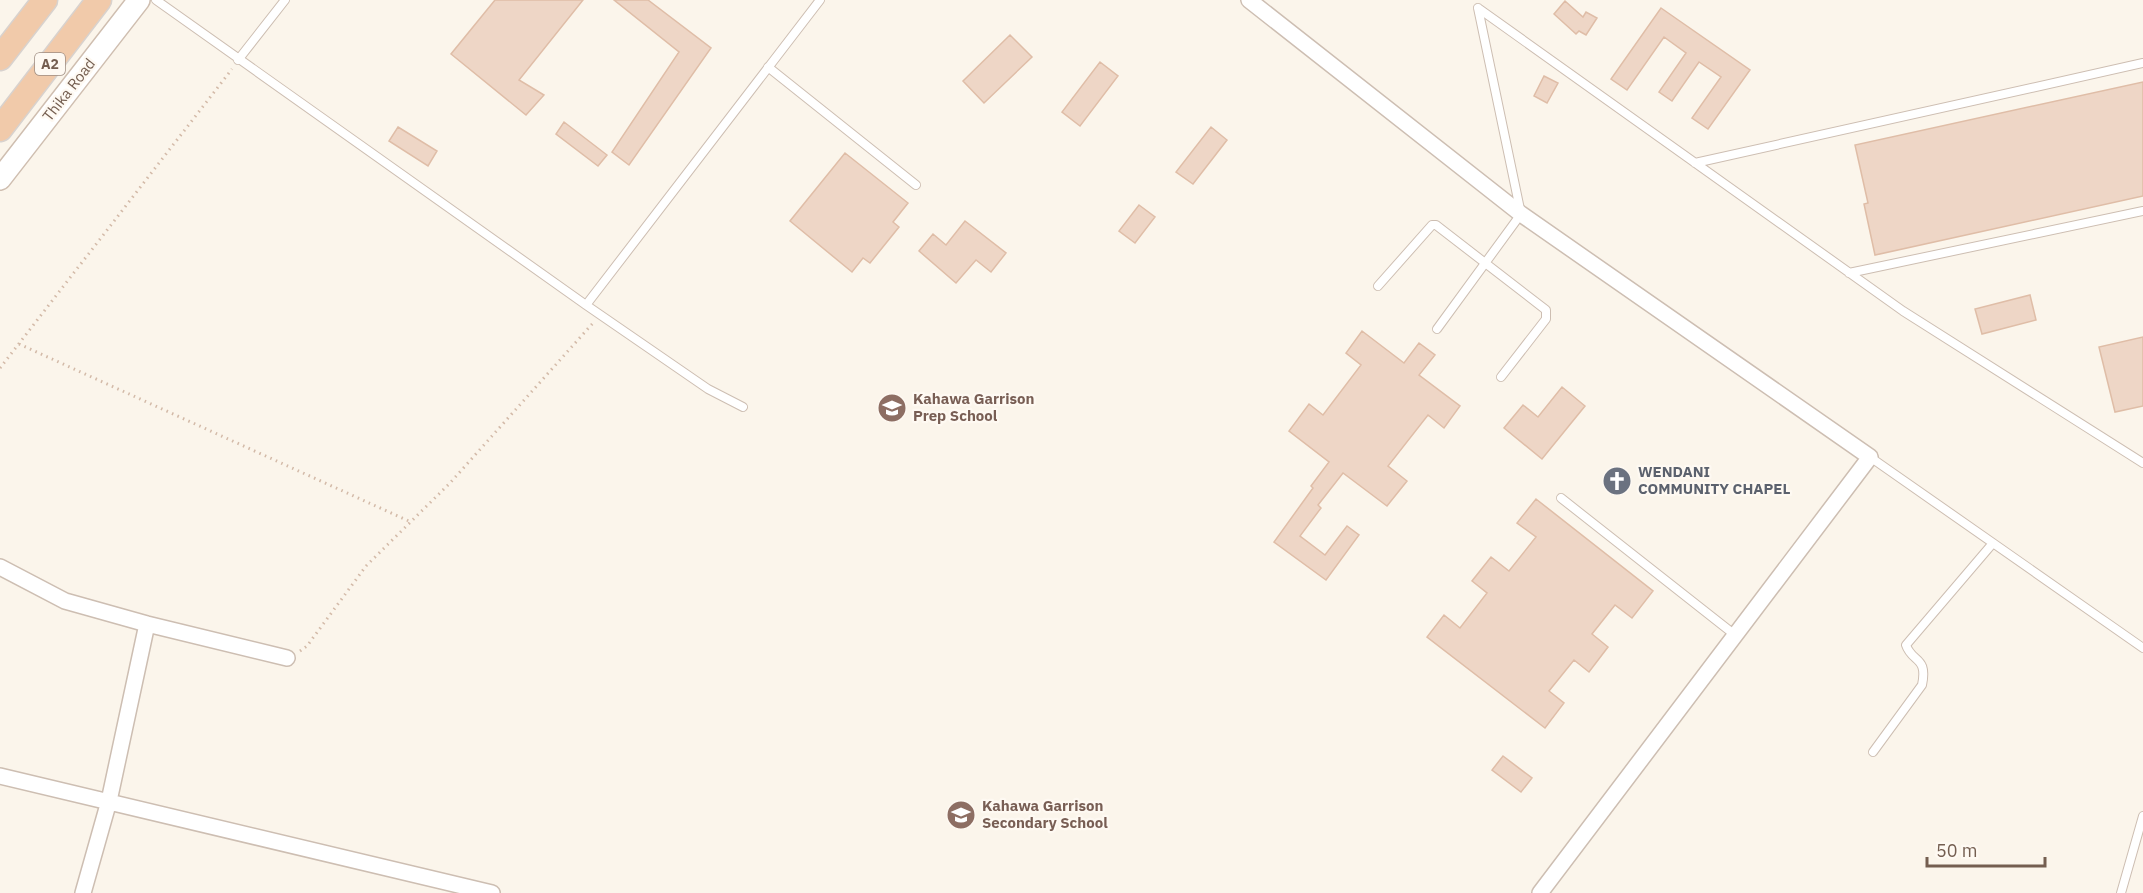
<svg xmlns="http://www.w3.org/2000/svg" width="2143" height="893" font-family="'IBM Plex Sans',sans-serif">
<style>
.building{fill:#eed6c6;stroke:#dfbda7;stroke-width:1.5}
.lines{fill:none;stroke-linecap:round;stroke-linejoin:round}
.service-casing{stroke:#cdbeb2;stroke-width:10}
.minor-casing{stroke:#cdbeb2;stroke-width:18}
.secondary-casing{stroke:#cfbeb0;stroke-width:24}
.trunk-casing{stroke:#d8d2ce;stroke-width:27}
.path{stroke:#d3baa8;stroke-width:3;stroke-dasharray:1.5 4.5;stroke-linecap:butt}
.service{stroke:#fff;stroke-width:8}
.minor{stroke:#fff;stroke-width:15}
.secondary{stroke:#fff;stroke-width:21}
.trunk{stroke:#f1caaa;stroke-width:24}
.labels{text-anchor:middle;stroke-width:4.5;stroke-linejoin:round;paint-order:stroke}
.shield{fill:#fef9f2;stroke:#9d8c81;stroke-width:1.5}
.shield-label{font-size:14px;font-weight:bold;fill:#745e50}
.street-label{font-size:15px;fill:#745e50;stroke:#fef9f2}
.education-label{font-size:15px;font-weight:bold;fill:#785e54;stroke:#fef9f2;text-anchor:start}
.worship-label{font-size:15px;font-weight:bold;fill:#5b616d;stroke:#fef9f2;text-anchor:start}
</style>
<rect width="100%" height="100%" fill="#fbf5eb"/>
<!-- building -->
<path class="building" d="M495,0H583L519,80L544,95L526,115L451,54Z
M614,0H648L711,48L629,165L612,152L679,52Z
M1565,1L1583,17L1586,12L1597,18L1586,35L1579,31L1576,34L1554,14Z
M1661,8L1750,70L1708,129L1692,118L1721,77L1699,62L1672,101L1659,92L1686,53L1664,37L1627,90L1611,79Z
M1010,35L1032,57L984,103L963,81Z
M1100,62L1118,76L1080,126L1062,112Z
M1544,76L1558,83L1547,103L1534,96Z
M2143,82V196L1875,255L1864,204L1868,203L1855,145Z
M564,122L607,155L598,166L556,134Z
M398,127L437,151L428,166L389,141Z
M1211,127L1227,140L1193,184L1176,172Z
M845,153L908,203L893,222L899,227L870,263L863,258L852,272L790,221Z
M1139,205L1155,217L1135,243L1119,231Z
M965,221L1006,253L991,272L976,260L956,283L919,251L933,234L946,245Z
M2030,295L2036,320L1982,334L1975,309Z
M1362,331L1404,363L1419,343L1435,355L1419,375L1460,406L1444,428L1428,415L1388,466L1407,481L1387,506L1343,473L1318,505L1321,508L1300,536L1325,555L1347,526L1359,535L1326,580L1274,542L1313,488L1311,486L1329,462L1289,431L1309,404L1323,415L1361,365L1346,353Z
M2143,337V406L2115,412L2099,347Z
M1562,387L1585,406L1542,459L1504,428L1523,405L1538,417Z
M1536,499L1653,591L1632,618L1615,605L1592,634L1608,647L1589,672L1574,660L1549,691L1564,703L1545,728L1427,637L1444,615L1460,628L1487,593L1472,581L1491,557L1509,571L1536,537L1517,523Z
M1503,756L1532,778L1521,792L1492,770Z"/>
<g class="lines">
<!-- service casing -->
<g class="service-casing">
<path id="service" d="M156,0L586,305L708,389L743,407
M1478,8L1903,311L2143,463
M238,60L285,0
M768,67L916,185
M1695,163L2143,63
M1849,273L2143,211
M1378,286L1432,225H1436L1546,310V319L1501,377
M586,305L820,0
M1437,329L1521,214L1478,8
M1870,457L2143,648
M1561,498L1735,635
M1873,752L1922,685C1928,656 1912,663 1906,645L1993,543
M2121,893L2143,816"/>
</g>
<!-- minor casing -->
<g class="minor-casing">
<path id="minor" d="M1249,0L1521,214L1870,457L1540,893
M0,567L65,601L147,624L287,658
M0,776L492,893
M83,893L109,801L147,624"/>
</g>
<!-- secondary casing -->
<g class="secondary-casing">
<path id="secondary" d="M0,179L139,0"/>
</g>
<!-- trunk casing -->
<g class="trunk-casing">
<path id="trunk" d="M0,58L45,0
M0,129L99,0"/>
</g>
<!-- path -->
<path class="path" d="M19,344L411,522
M0,368L232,69
M300,651L307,646L366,566L450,483L593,323"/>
<!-- service -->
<use href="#service" class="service"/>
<!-- minor -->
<use href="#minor" class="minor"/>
<!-- secondary -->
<use href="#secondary" class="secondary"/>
<!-- trunk -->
<use href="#trunk" class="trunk"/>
</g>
<!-- icons -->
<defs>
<g id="school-disc" transform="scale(1.5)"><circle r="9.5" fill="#8d6e63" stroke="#fef9f2"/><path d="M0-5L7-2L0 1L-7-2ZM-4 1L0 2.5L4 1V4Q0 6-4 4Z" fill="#fff"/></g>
<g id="church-disc" transform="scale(1.5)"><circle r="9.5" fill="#6b7280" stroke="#fef9f2"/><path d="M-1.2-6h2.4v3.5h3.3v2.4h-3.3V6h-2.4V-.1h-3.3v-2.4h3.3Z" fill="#fff"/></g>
</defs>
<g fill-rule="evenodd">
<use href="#school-disc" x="892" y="408"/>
<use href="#church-disc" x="1617" y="481"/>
<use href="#school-disc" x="961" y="815"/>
</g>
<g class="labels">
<!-- shield labels -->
<rect class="shield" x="35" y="53" width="30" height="22" rx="4.5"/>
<g class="shield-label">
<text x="50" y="69">A2</text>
</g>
<!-- street labels -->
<g class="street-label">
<text transform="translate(69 90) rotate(-52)" y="5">Thika Road</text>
</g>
<!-- education labels -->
<g class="education-label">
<text x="913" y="404">Kahawa Garrison<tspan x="913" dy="17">Prep School</tspan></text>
<text x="982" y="811">Kahawa Garrison<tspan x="982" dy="17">Secondary School</tspan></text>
</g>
<!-- worship labels -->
<g class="worship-label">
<text x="1638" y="477">WENDANI<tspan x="1638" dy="17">COMMUNITY CHAPEL</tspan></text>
</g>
</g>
<!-- scale -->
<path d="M1927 857v9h118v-9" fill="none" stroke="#745e50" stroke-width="3"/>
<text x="1936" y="857" font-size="18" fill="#745e50" stroke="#fef9f2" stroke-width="4.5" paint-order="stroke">50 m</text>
</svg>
